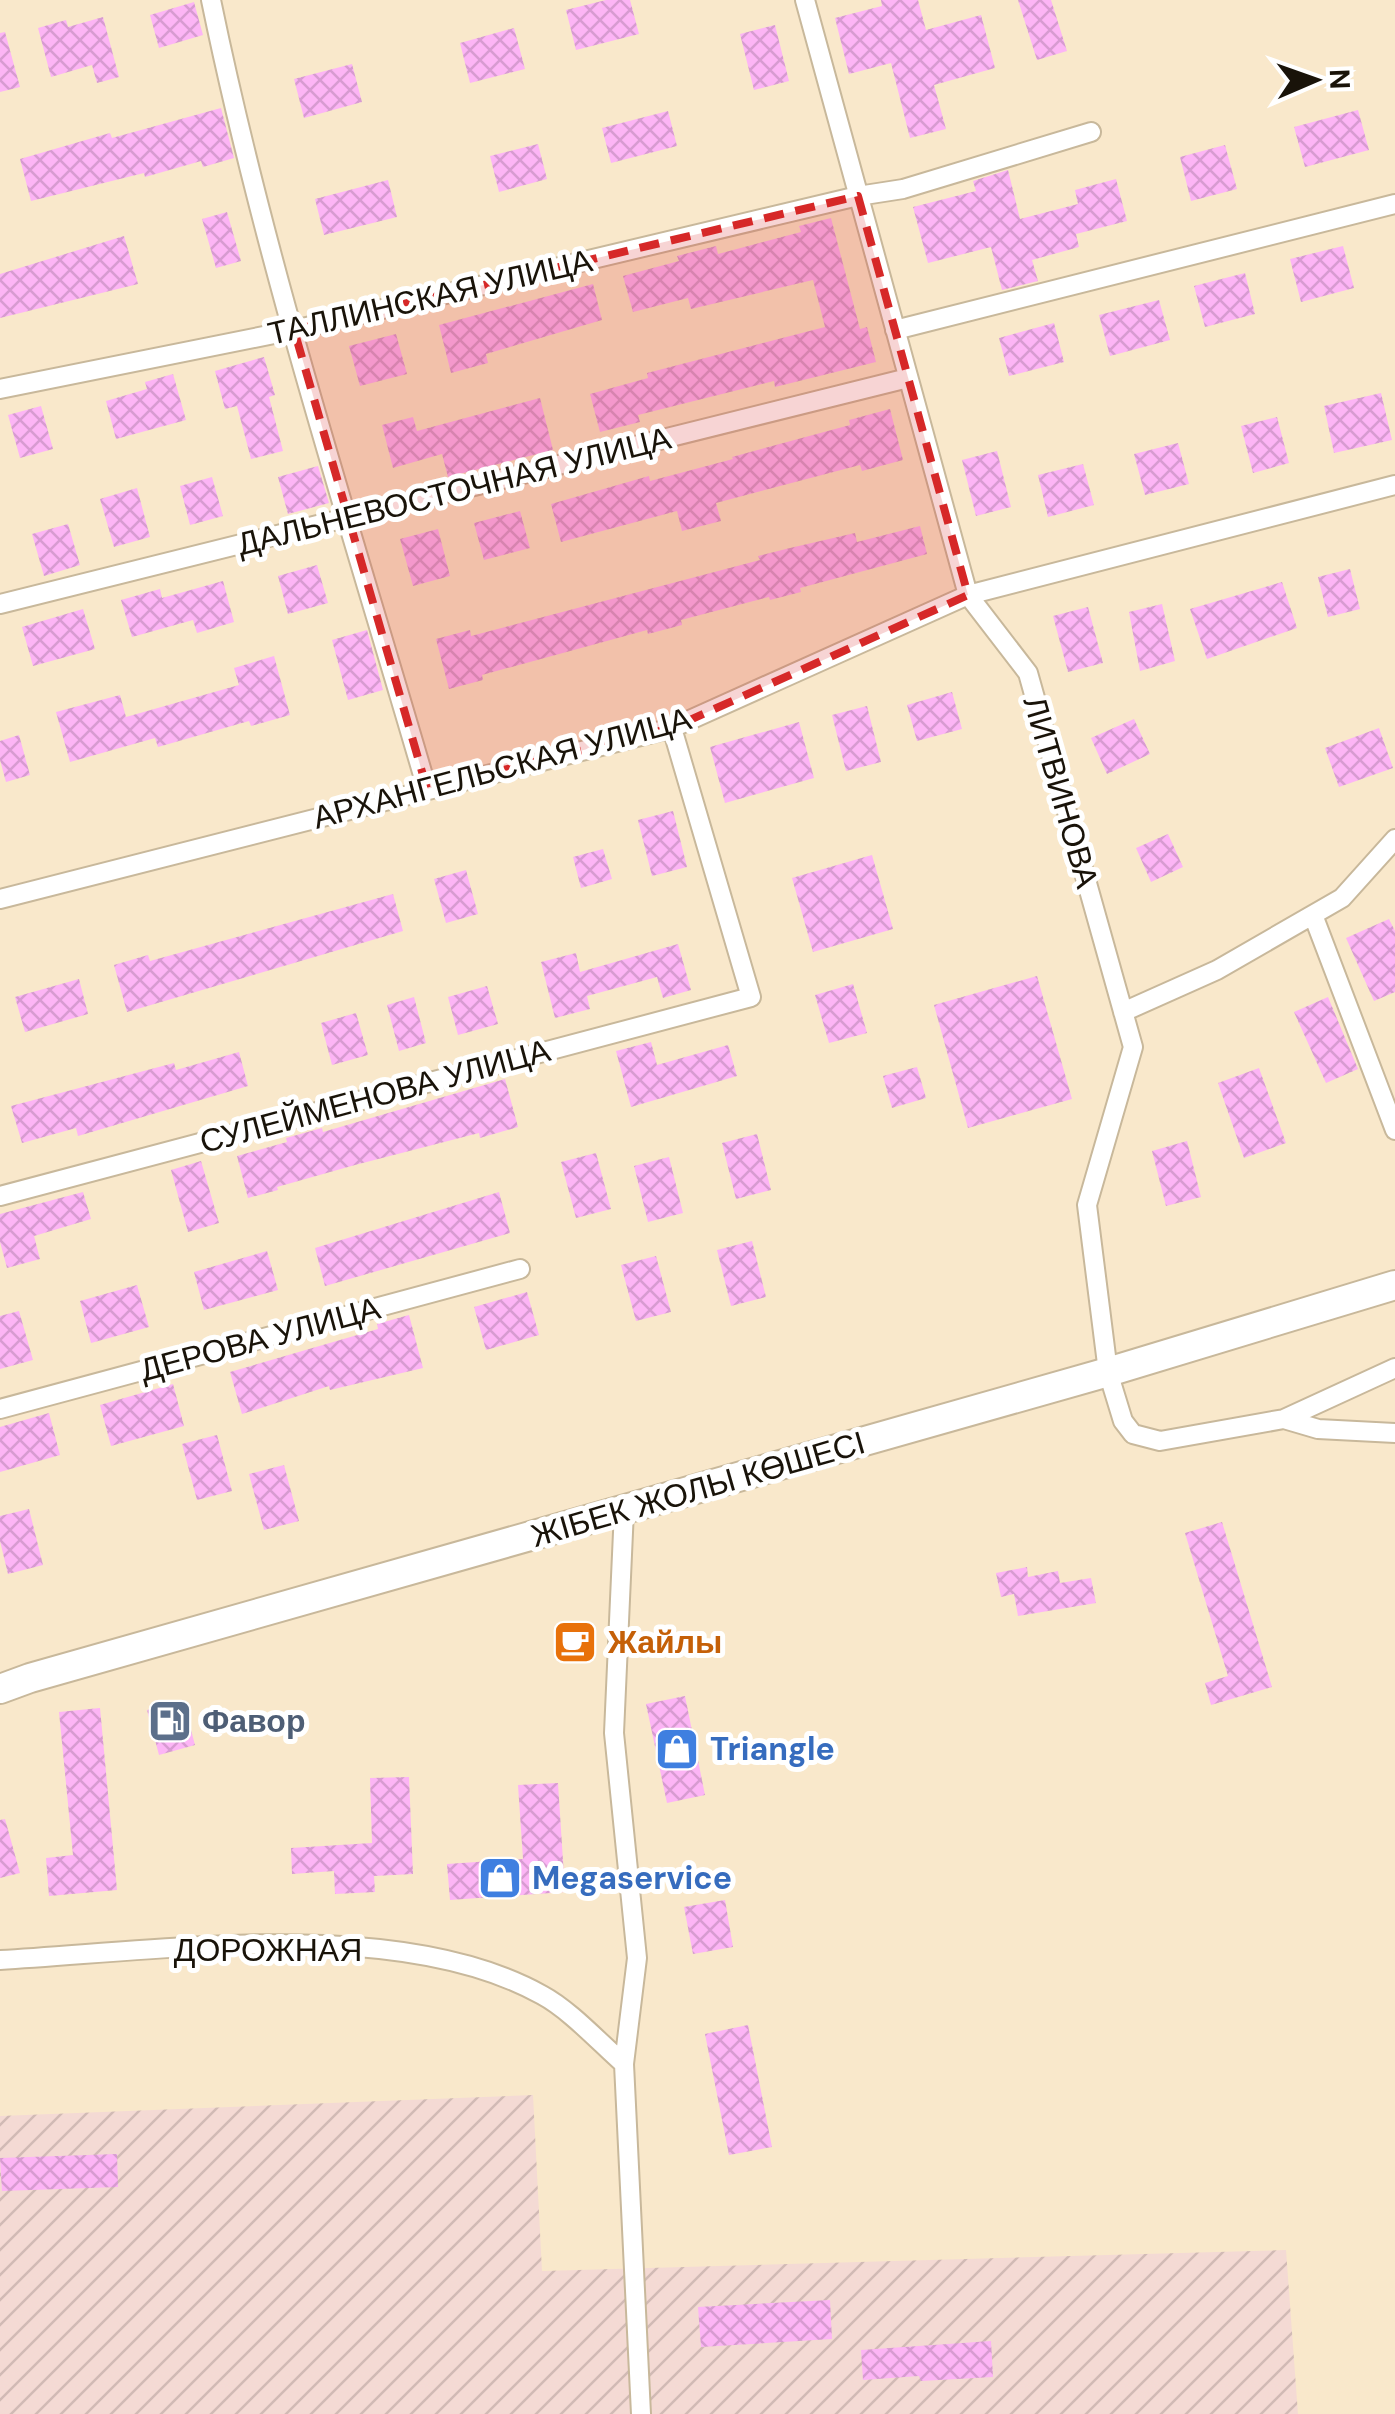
<svg xmlns="http://www.w3.org/2000/svg" width="1395" height="2414" font-family="'DM Sans',sans-serif">
<style>
.industrial{fill:url(#industrial-furrows)}
.building{fill:url(#building-cross-hatch)}
.lines{fill:none;stroke-linecap:round;stroke-linejoin:round}
.minor-casing{stroke:#c8b89b;stroke-width:22}
.trunk-casing{stroke:#c8b89b;stroke-width:32}
.minor{stroke:#fff;stroke-width:18}
.trunk{stroke:#fff;stroke-width:28}
.marked{fill:#d62828;fill-opacity:0.2;stroke:#d62828;stroke-width:8;stroke-dasharray:20 12;stroke-linejoin:round}
.labels{text-anchor:middle;stroke-width:10;stroke-linejoin:round;paint-order:stroke}
.street-label{font-size:32px;fill:#191309;stroke:#fff}
.food-label{font-size:32px;font-weight:bold;fill:#c56008;stroke:#fff;text-anchor:start}
.service-label{font-size:32px;font-weight:bold;fill:#4e5e75;stroke:#fff;text-anchor:start}
.shop-label{font-size:32px;font-weight:bold;fill:#366cbe;stroke:#fff;text-anchor:start}
</style>
<defs>
<pattern id="industrial-furrows" width="10" height="10" patternUnits="userSpaceOnUse" patternTransform="scale(2.5)"><rect width="10" height="10" fill="#f4dad4"/><path d="M-1 1l2-2M0 10L10 0M9 11l2-2" fill="none" stroke="#d1bab5"/></pattern>
<pattern id="building-cross-hatch" width="8" height="8" patternUnits="userSpaceOnUse" patternTransform="scale(2.5)"><rect width="8" height="8" fill="#fcb5f5"/><path d="M0 0l8 8M0 8l8-8" fill="none" stroke="#d79bd1"/></pattern>
</defs>
<rect width="100%" height="100%" fill="#f9e8cb"/>
<!-- industrial -->
<path class="industrial" d="M533,2095L542,2271L1286,2250L1298,2414H0V2116Z"/>
<!-- building -->
<path class="building" d="M606,0H630L639,34L576,50L566,10Z
M881,0H918L926,30L981,15L995,68L934,85L946,129L910,138L891,63L849,74L835,18L882,6Z
M1018,0H1051L1067,51L1037,60Z
M194,2L203,35L159,48L150,15Z
M103,17L119,77L97,83L92,65L51,77L38,28L66,20L68,27Z
M775,25L789,81L754,90L740,34Z
M514,28L525,69L470,83L460,43Z
M5,32L20,87L0,92V33Z
M352,64L362,102L304,118L294,79Z
M221,108L234,158L203,167L201,161L145,177L144,173L31,201L20,159L110,133L112,138Z
M1358,110L1369,150L1305,167L1294,127Z
M668,111L677,146L611,163L602,128Z
M538,144L547,179L499,192L490,156Z
M1225,145L1237,189L1191,201L1180,157Z
M1008,170L1020,219L1078,204L1075,190L1116,179L1127,221L1076,234L1079,247L1032,260L1038,281L1002,290L991,247L928,263L913,207L976,191L973,181Z
M388,180L397,217L324,235L315,199Z
M227,212L241,261L216,268L202,219Z
M831,218L860,329L867,327L876,362L775,387L774,381L638,415L640,422L600,432L590,394L648,378L647,373L825,327L813,280L691,309L688,298L633,312L623,276L679,261L677,256L716,246L718,254L801,232L799,226Z
M124,236L138,284L0,318V274Z
M1343,246L1354,288L1301,302L1290,259Z
M1245,273L1255,314L1205,327L1194,286Z
M593,284L602,320L486,354L488,363L451,373L439,325Z
M1159,300L1170,340L1110,356L1099,315Z
M1054,323L1064,362L1009,376L999,338Z
M396,334L407,374L360,386L349,346Z
M264,357L275,395L269,397L283,451L251,459L237,406L225,409L215,371Z
M173,374L186,420L116,439L106,401L147,389L145,382Z
M1381,393L1392,440L1334,453L1324,406Z
M540,398L553,450L448,477L442,454L393,468L382,425L413,417L417,431Z
M41,406L53,449L20,458L8,415Z
M890,409L903,460L862,471L860,465L716,503L721,521L682,531L677,511L561,542L551,504L649,476L650,481L733,459L732,457L850,425L849,420Z
M1277,417L1289,463L1253,473L1241,426Z
M1178,443L1189,484L1145,495L1134,454Z
M997,451L1011,507L976,516L962,460Z
M1083,464L1094,505L1048,517L1038,475Z
M318,466L329,503L288,514L278,477Z
M212,477L223,516L190,525L180,486Z
M137,488L150,537L114,547L100,499Z
M520,511L530,548L484,560L474,523Z
M68,524L80,565L44,576L32,534Z
M920,526L927,554L800,588L801,592L770,600L769,597L681,620L682,625L648,634L647,630L482,675L483,680L449,689L436,639L470,630L471,636L760,560L758,556L790,548L855,533L857,542Z
M438,529L450,576L413,586L400,539Z
M317,565L328,603L288,614L278,576Z
M1350,569L1360,609L1328,617L1318,577Z
M223,581L234,622L197,633L193,620L132,637L121,600L160,589L162,598Z
M1282,582L1297,628L1207,659L1190,609Z
M1162,604L1175,661L1140,671L1129,612Z
M1088,607L1103,663L1068,672L1053,616Z
M83,609L95,649L33,666L22,627Z
M367,630L383,690L348,700L332,640Z
M274,656L290,715L251,726L249,721L158,747L155,738L70,762L56,712L120,695L126,717L239,685L234,668Z
M952,692L962,729L917,741L907,705Z
M867,706L881,762L846,771L832,715Z
M1134,719L1150,754L1107,774L1091,738Z
M799,722L814,778L725,803L710,747Z
M1379,728L1393,768L1339,787L1325,748Z
M19,735L30,775L6,782L0,760V741Z
M673,811L687,867L652,876L638,820Z
M1168,834L1183,867L1151,882L1136,848Z
M603,849L612,879L581,888L573,857Z
M872,855L893,929L813,952L792,878Z
M466,870L478,914L446,923L434,879Z
M393,894L403,931L127,1012L114,965L148,955L150,961Z
M1389,919L1395,931V992L1374,1001L1346,938Z
M678,944L691,990L663,998L657,977L587,996L590,1009L555,1018L541,962L576,953L580,972Z
M1037,976L1072,1099L968,1128L934,1005Z
M79,979L88,1014L25,1032L15,997Z
M853,984L867,1033L829,1043L815,995Z
M487,986L498,1024L458,1035L448,997Z
M414,997L426,1043L399,1051L387,1005Z
M1328,997L1358,1069L1326,1083L1294,1012Z
M356,1013L368,1055L332,1065L321,1023Z
M651,1042L657,1065L728,1045L737,1076L631,1107L616,1051Z
M239,1052L248,1086L78,1136L76,1128L22,1143L11,1106L174,1063L176,1070Z
M917,1067L926,1098L892,1108L883,1076Z
M1259,1068L1286,1143L1244,1158L1218,1083Z
M505,1079L518,1127L480,1138L479,1133L355,1165L277,1187L278,1190L248,1198L237,1156L287,1142L286,1138L322,1128L323,1132Z
M757,1134L771,1190L736,1199L722,1143Z
M1187,1141L1201,1197L1166,1206L1152,1151Z
M596,1153L611,1209L576,1218L561,1162Z
M669,1157L683,1213L648,1222L634,1166Z
M201,1161L219,1223L188,1232L171,1170Z
M83,1192L91,1219L34,1236L40,1259L7,1268L0,1242V1214Z
M499,1192L510,1233L325,1286L315,1248Z
M752,1241L766,1297L731,1306L717,1250Z
M267,1251L278,1290L204,1310L194,1272Z
M656,1256L671,1312L636,1321L621,1265Z
M137,1285L149,1327L91,1343L80,1301Z
M527,1292L539,1335L486,1350L474,1307Z
M19,1311L33,1360L0,1369V1316Z
M409,1315L423,1368L330,1390L329,1386L242,1414L230,1372L378,1329L377,1324Z
M173,1384L184,1426L111,1446L100,1405Z
M49,1413L60,1455L0,1472V1427Z
M217,1435L232,1491L197,1500L182,1444Z
M284,1465L299,1521L264,1530L249,1474Z
M29,1509L43,1565L8,1574L0,1541V1516Z
M1222,1522L1272,1687L1211,1705L1205,1683L1228,1676L1185,1533Z
M1027,1567L1028,1577L1058,1571L1060,1583L1091,1578L1096,1603L1018,1616L1014,1594L1001,1597L996,1573Z
M685,1696L705,1795L667,1803L646,1704Z
M183,1700L195,1745L159,1755L147,1710Z
M100,1708L117,1890L49,1896L46,1858L73,1855L59,1712Z
M409,1777L413,1874L374,1876L375,1892L335,1894L334,1871L292,1874L291,1848L372,1843L370,1778Z
M558,1783L565,1892L450,1900L447,1864L523,1859L518,1785Z
M5,1819L20,1873L0,1878V1820Z
M725,1900L733,1947L693,1954L684,1907Z
M748,2025L772,2147L729,2155L705,2034Z
M117,2154L118,2187L2,2191L0,2158Z
M830,2300L832,2339L701,2347L698,2307Z
M991,2341L993,2377L921,2381L919,2376L863,2380L861,2350Z"/>
<g class="lines">
<!-- minor casing -->
<g class="minor-casing">
<path id="minor" d="M211,0C266,267 351,528 427,789
M805,0L968,595L1028,673L1133,1047L1087,1205L1108,1372L1123,1421L1133,1434L1160,1441L1284,1419L1395,1368
M895,330L1395,204
M0,389L294,330L858,196L903,189L1091,132
M0,604L908,378
M0,899L672,728L968,595L1395,485
M1313,915L1395,1130
M1123,1012L1217,970L1342,898L1395,839
M0,1196L751,997L672,728
M0,1409L520,1269
M1284,1419L1318,1429L1395,1433
M624,1510L614,1733L637,1958L624,2064L641,2414
M0,1960C160,1951 399,1915 542,1995C570,2010 600,2043 624,2064"/>
</g>
<!-- trunk casing -->
<g class="trunk-casing">
<path id="trunk" d="M0,1689L30,1678L1108,1372L1395,1285"/>
</g>
<!-- minor -->
<use href="#minor" class="minor"/>
<!-- trunk -->
<use href="#trunk" class="trunk"/>
</g>
<!-- marked area -->
<path class="marked" d="M858,196L968,595L672,728L427,789L294,330Z"/>
<!-- icons -->
<defs>
<g id="cafe-square" transform="scale(2.25)"><rect x="-9" y="-9" width="18" height="18" rx="4" fill="#e8710a" stroke="#fff"/><path d="M-5.5-4.5H6V0H3Q3 3.5 0 3.5H-2.5Q-5.5 3.5-5.5 0ZM3-3.2v2h1.7v-2ZM-6 4.5H4V6H-6Z" fill="#fff"/></g>
<g id="fuel-square" transform="scale(2.25)"><rect x="-9" y="-9" width="18" height="18" rx="4" fill="#5c6f8a" stroke="#fff"/><path d="M-5.5-6h7V0h2V4h1.3V-2.5L3-4.5l.8-.8L6-3V5H2.5V1h-1V6h-7ZM-4.2-4.7v3.2H.2V-4.7Z" fill="#fff"/></g>
<g id="shop-square" transform="scale(2.25)"><rect x="-9" y="-9" width="18" height="18" rx="4" fill="#3f7fe0" stroke="#fff"/><path d="M-5-2.5h2.3a2.7 3.5 0 0 1 5.4 0H5L5.5 6h-11ZM-1.5-2.5h3a1.5 2.3 0 0 0-3 0Z" fill="#fff"/></g>
</defs>
<g fill-rule="evenodd">
<use href="#cafe-square" x="575" y="1642"/>
<use href="#fuel-square" x="170" y="1721"/>
<use href="#shop-square" x="677" y="1749"/>
<use href="#shop-square" x="500" y="1878"/>
</g>
<g class="labels">
<!-- street labels -->
<g class="street-label">
<text transform="translate(430 297) rotate(-13)" y="11">ТАЛЛИНСКАЯ УЛИЦА</text>
<text transform="translate(454 491) rotate(-14)" y="11">ДАЛЬНЕВОСТОЧНАЯ УЛИЦА</text>
<text transform="translate(502 768) rotate(-15)" y="11">АРХАНГЕЛЬСКАЯ УЛИЦА</text>
<text transform="translate(1061 792) rotate(74)" y="11">ЛИТВИНОВА</text>
<text transform="translate(375 1096) rotate(-15)" y="11">СУЛЕЙМЕНОВА УЛИЦА</text>
<text transform="translate(260 1339) rotate(-15)" y="11">ДЕРОВА УЛИЦА</text>
<text transform="translate(698 1489) rotate(-16)" y="11">ЖІБЕК ЖОЛЫ КӨШЕСІ</text>
<text x="268" y="1961">ДОРОЖНАЯ</text>
</g>
<!-- food labels -->
<g class="food-label">
<text x="608" y="1653">Жайлы</text>
</g>
<!-- service labels -->
<g class="service-label">
<text x="202" y="1732">Фавор</text>
</g>
<!-- shop labels -->
<g class="shop-label">
<text x="710" y="1760">Triangle</text>
<text x="532" y="1889">Megaservice</text>
</g>
</g>
<!-- north arrow -->
<g transform="translate(1315 80) rotate(88)" stroke="#ffffff" stroke-width="8" paint-order="stroke">
<path d="M0-8L18 38L0 25L-18 38Z" fill="#191309"/>
<text y="-15" font-size="28" font-weight="bold" text-anchor="middle" fill="#191309">N</text>
</g>
</svg>
